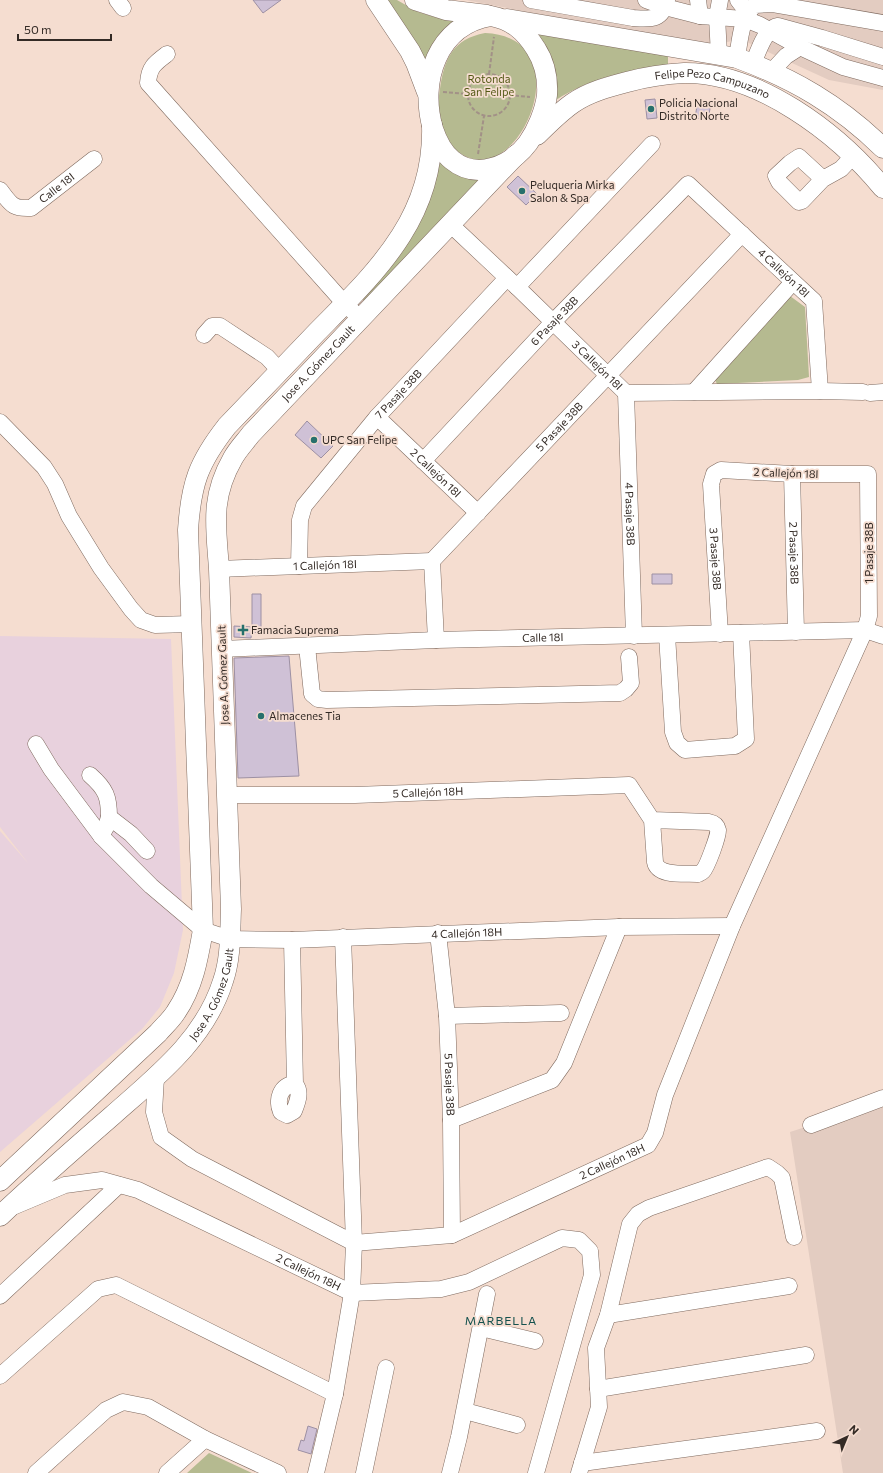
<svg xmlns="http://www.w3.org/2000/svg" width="883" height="1473" font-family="Commissioner,sans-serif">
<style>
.industrial{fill:#e8d1dd}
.education{fill:#e3ccc1}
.green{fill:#b5ba90}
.building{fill:#cfc1d6;stroke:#9d90a3}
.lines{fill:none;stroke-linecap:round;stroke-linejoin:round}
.minor-casing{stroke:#7f6a5f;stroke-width:17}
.major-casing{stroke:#7f6a5f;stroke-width:21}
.path{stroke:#a29187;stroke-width:2;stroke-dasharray:4 2;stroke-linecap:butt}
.minor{stroke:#fff;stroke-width:16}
.major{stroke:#fff;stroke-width:20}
.poi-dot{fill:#26706c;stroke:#f5ddd0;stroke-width:1.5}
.labels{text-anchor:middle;stroke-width:3.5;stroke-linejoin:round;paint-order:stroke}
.park-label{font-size:11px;fill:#545916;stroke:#f5ddd0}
.street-label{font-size:11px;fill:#332a25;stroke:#f5ddd0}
.poi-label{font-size:11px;fill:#332a25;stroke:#f5ddd0;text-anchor:start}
.neighbourhood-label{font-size:12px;letter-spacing:1px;fill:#14514e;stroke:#f5ddd0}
</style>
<rect width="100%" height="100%" fill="#f5ddd0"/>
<!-- industrial -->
<path class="industrial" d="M0,636L171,639L183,930L174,973L160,1007L142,1029L0,1152V831L28,863L0,827Z"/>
<!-- education -->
<path class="education" d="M466,0H883V90L829,80L740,39L707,47Z
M883,1102V1473H843L790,1132Z"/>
<!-- green -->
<path class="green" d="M384,0H397L418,12L438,18L455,21L427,59L424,60Z
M485,33C581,37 523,182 467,157C459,153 452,149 449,142C446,136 443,131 441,125C437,115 438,100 440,89C444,59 453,39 485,33Z
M540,34L668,56V66C628,70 590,78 556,100C555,73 556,59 539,36Z
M441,162L477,178L479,181L367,304L361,298L437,164Z
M790,296L805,307L809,377L798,380L717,384L714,378Z
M209,1453L252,1473H187Z"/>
<!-- building -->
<path class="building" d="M253,0H281L263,13Z
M655,99L657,118L647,119L645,100Z
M698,100L711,103L708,120L695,118Z
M518,176L537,194L526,205L507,187Z
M307,421L333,446L321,458L295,435Z
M652,574H672V584H652Z
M252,594H261V633L252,632Z
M234,626L252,627L251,638L234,637Z
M289,656L299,776L238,778L234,658Z
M308,1426L317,1429L311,1454L298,1450L301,1440L304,1441Z"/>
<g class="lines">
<!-- minor casing -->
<g class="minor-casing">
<g id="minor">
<path d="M117,0L123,8"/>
<path d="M531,0L633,18C651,19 662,21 667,0"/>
<path d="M646,0L665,7L700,16L745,19L760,25L800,47L843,67L883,78"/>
<path d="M698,0L700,16"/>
<path d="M738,0L748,13"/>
<path d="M167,54C155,63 149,67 148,83L345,304L360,318"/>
<path d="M719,55L717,17L720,0"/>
<path d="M737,58C740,40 741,17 755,5L773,4L883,23"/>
<path d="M753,64C758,52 765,28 778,26L822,38L883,57"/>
<path d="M772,71L786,56L800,47"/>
<path d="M823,179L799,157L790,163L776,176L779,182L799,202L802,201L823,179L841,169L854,155"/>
<path id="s1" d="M0,190C11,204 12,209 31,208L94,159"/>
<path id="s2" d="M450,224L517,287L626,393L820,391L863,392"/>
<path d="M517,287L652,144"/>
<path d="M204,335L212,326H220L267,357L280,371"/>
<path d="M694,392L793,282"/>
<path id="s3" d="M626,393L634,636"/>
<path d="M870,393L883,392"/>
<path id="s4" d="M377,417L478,513"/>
<path d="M0,422L44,467L55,484L69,516L101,568L131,609L141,620L155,625L191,624"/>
<path id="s5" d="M423,461L553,322L688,184L814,301L820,391"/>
<path id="s6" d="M792,474L796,632"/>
<path id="s7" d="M299,566L300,520L304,506L377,417L507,278"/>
<path id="s8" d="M219,569L432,561"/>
<path d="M667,635L673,732L677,743L685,750L735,746L746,739L741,633"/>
<path id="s9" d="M436,640L432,561L742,234"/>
<path d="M307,646L312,694L318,699L327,700L620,693L626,689L631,683L629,657"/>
<path id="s10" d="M222,649L436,640L865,630L883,636"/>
<path id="s11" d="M36,744L51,769L101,836L151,886L203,930L230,939L292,940L619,927L732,926"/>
<path d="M90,775C106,789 109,797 109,817"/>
<path id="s12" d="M227,795H355L629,785L652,820L655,862C658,877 685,873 698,874C700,873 701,873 703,871C707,867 719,835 718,830C717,825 714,823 709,822L652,820"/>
<path d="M101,836L106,827L109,817L131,834L147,851"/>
<path id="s13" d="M438,933L447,1016L451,1120L452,1235"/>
<path d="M292,940L295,1084C302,1092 297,1103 294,1111L287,1115L281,1112C276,1100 280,1085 295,1084"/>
<path d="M447,1016L561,1013"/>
<path id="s14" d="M156,1077L154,1112L161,1137L192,1159L354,1243L452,1235L648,1145L655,1133L665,1095L732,926L865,630L869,616L868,474H792L721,470L714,474L711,484L720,634"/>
<path d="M451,1120L552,1080L564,1063L619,927"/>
<path d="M811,1125L883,1098"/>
<path id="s15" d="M15,1206L65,1185L102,1180L138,1190L352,1293L441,1289L469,1282L562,1238L579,1240L590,1251L592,1275L536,1473"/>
<path d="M0,1296L119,1185"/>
<path d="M608,1315L789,1286"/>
<path d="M481,1328L535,1341"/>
<path d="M0,1376L98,1289L116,1285L335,1394"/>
<path d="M598,1389L806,1355"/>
<path d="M465,1411L517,1425"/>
<path d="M582,1463L817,1431"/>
<path d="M36,1473L106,1410L123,1402L148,1407L205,1439L278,1473"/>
<path d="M167,1473L205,1439"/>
<path d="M316,1473L335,1394L352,1293L354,1243L343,937"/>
<path d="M364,1473L386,1368"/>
<path d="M450,1473L459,1437L487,1294"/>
<path d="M579,1473L599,1407L596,1348L608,1315L630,1224L638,1214L649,1208L768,1167L777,1173L782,1178L794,1237"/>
</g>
</g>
<!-- major casing -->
<g class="major-casing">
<g id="major">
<path d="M376,0L410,51L416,63L427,92"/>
<path d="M415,0L446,10L487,15"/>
<path d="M491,16C512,20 525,31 536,49C545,63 548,78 547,95C545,111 537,130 528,143C510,167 476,180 452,160C442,152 437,141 433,129C419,81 437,25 491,16Z"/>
<path d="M507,19L737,58C794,79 839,105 883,148"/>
<path id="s16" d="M537,135C548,124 560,112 573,103C589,92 608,87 627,82C645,77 665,74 684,73C758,72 838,133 883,188"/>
<path d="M0,1181L158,1033C164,1026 171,1020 176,1012C193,987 198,959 203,930L188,530C191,484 198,463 227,426C257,395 287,363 317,332C377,271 435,217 432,125"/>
<path id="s17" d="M0,1216C37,1181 75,1148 113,1115C157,1076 205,1039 223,981C231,958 230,933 231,909L219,569C216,526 210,498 233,458C238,449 245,442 251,434L516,155"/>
</g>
</g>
<!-- path -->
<path class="path" d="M489,74L494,37
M468 95a21 21 0 1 1 42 0a21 21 0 1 1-42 0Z
M443,92L468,94
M509,95L530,97
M478,154L484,116"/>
<!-- minor -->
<use href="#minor" class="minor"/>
<!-- major -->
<use href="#major" class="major"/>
</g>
<!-- markers -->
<g class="poi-dot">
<circle cx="651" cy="109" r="4"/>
<circle cx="522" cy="191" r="4"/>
<circle cx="314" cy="440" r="4"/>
<path d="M241 624h4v4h4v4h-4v4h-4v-4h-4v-4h4z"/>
<circle cx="261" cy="716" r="4"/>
</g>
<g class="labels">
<!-- park labels -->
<g class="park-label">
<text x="489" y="83">Rotonda<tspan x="489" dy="13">San Felipe</tspan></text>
</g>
<!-- street labels -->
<g class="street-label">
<text dy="4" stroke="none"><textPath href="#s16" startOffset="194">Felipe Pezo Campuzano</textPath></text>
<text dy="4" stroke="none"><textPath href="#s1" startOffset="71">Calle 18I</textPath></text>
<text dy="4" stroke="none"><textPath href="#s5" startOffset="514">4 Callejón 18I</textPath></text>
<text dy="4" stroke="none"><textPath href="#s5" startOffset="192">6 Pasaje 38B</textPath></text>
<text dy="4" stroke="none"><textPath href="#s17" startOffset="982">Jose A. Gómez Gault</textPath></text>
<text dy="4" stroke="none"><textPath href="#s2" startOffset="204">3 Callejón 18I</textPath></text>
<text dy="4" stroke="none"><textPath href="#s7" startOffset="207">7 Pasaje 38B</textPath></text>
<text dy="4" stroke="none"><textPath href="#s9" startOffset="264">5 Pasaje 38B</textPath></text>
<text dy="4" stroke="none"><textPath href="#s4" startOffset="81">2 Callejón 18I</textPath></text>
<text transform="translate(786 473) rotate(2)" y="4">2 Callejón 18I</text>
<text dy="4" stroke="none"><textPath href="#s3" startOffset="121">4 Pasaje 38B</textPath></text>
<text dy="4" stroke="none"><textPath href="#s6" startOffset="79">2 Pasaje 38B</textPath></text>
<text transform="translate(869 553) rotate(-90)" y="4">1 Pasaje 38B</text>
<text dy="4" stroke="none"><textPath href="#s14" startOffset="1552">3 Pasaje 38B</textPath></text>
<text dy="4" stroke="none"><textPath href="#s8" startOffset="106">1 Callejón 18I</textPath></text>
<text dy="4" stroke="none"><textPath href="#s10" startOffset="321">Calle 18I</textPath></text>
<text transform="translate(223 675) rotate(-92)" y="4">Jose A. Gómez Gault</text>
<text dy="4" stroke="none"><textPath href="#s12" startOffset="201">5 Callejón 18H</textPath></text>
<text dy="4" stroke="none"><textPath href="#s11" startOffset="517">4 Callejón 18H</textPath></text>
<text dy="4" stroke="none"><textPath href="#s17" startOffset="311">Jose A. Gómez Gault</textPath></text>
<text dy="4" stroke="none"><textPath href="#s13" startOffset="152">5 Pasaje 38B</textPath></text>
<text dy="4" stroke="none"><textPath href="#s14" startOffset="556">2 Callejón 18H</textPath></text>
<text dy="4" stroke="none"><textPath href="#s15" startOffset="318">2 Callejón 18H</textPath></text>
</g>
<!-- poi labels -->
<g class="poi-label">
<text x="659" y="107">Policia Nacional<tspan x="659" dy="13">Distrito Norte</tspan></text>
<text x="530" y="189">Peluqueria Mirka<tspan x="530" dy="13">Salon &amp; Spa</tspan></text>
<text x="322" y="444">UPC San Felipe</text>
<text x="251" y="634">Famacia Suprema</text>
<text x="269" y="720">Almacenes Tia</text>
</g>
<!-- neighbourhood labels -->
<g class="neighbourhood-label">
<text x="501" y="1325">MARBELLA</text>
</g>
</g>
<!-- north arrow -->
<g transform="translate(847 1437) rotate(44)" stroke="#f5ddd0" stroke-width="3" paint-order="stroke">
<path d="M0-3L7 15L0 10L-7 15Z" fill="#332a25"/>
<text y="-6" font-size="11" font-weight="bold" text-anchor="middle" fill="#332a25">N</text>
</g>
<!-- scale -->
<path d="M18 34v6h93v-6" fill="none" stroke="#332a25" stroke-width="2"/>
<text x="24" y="34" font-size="12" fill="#332a25" stroke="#f5ddd0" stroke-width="3" paint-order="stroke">50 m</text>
</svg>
